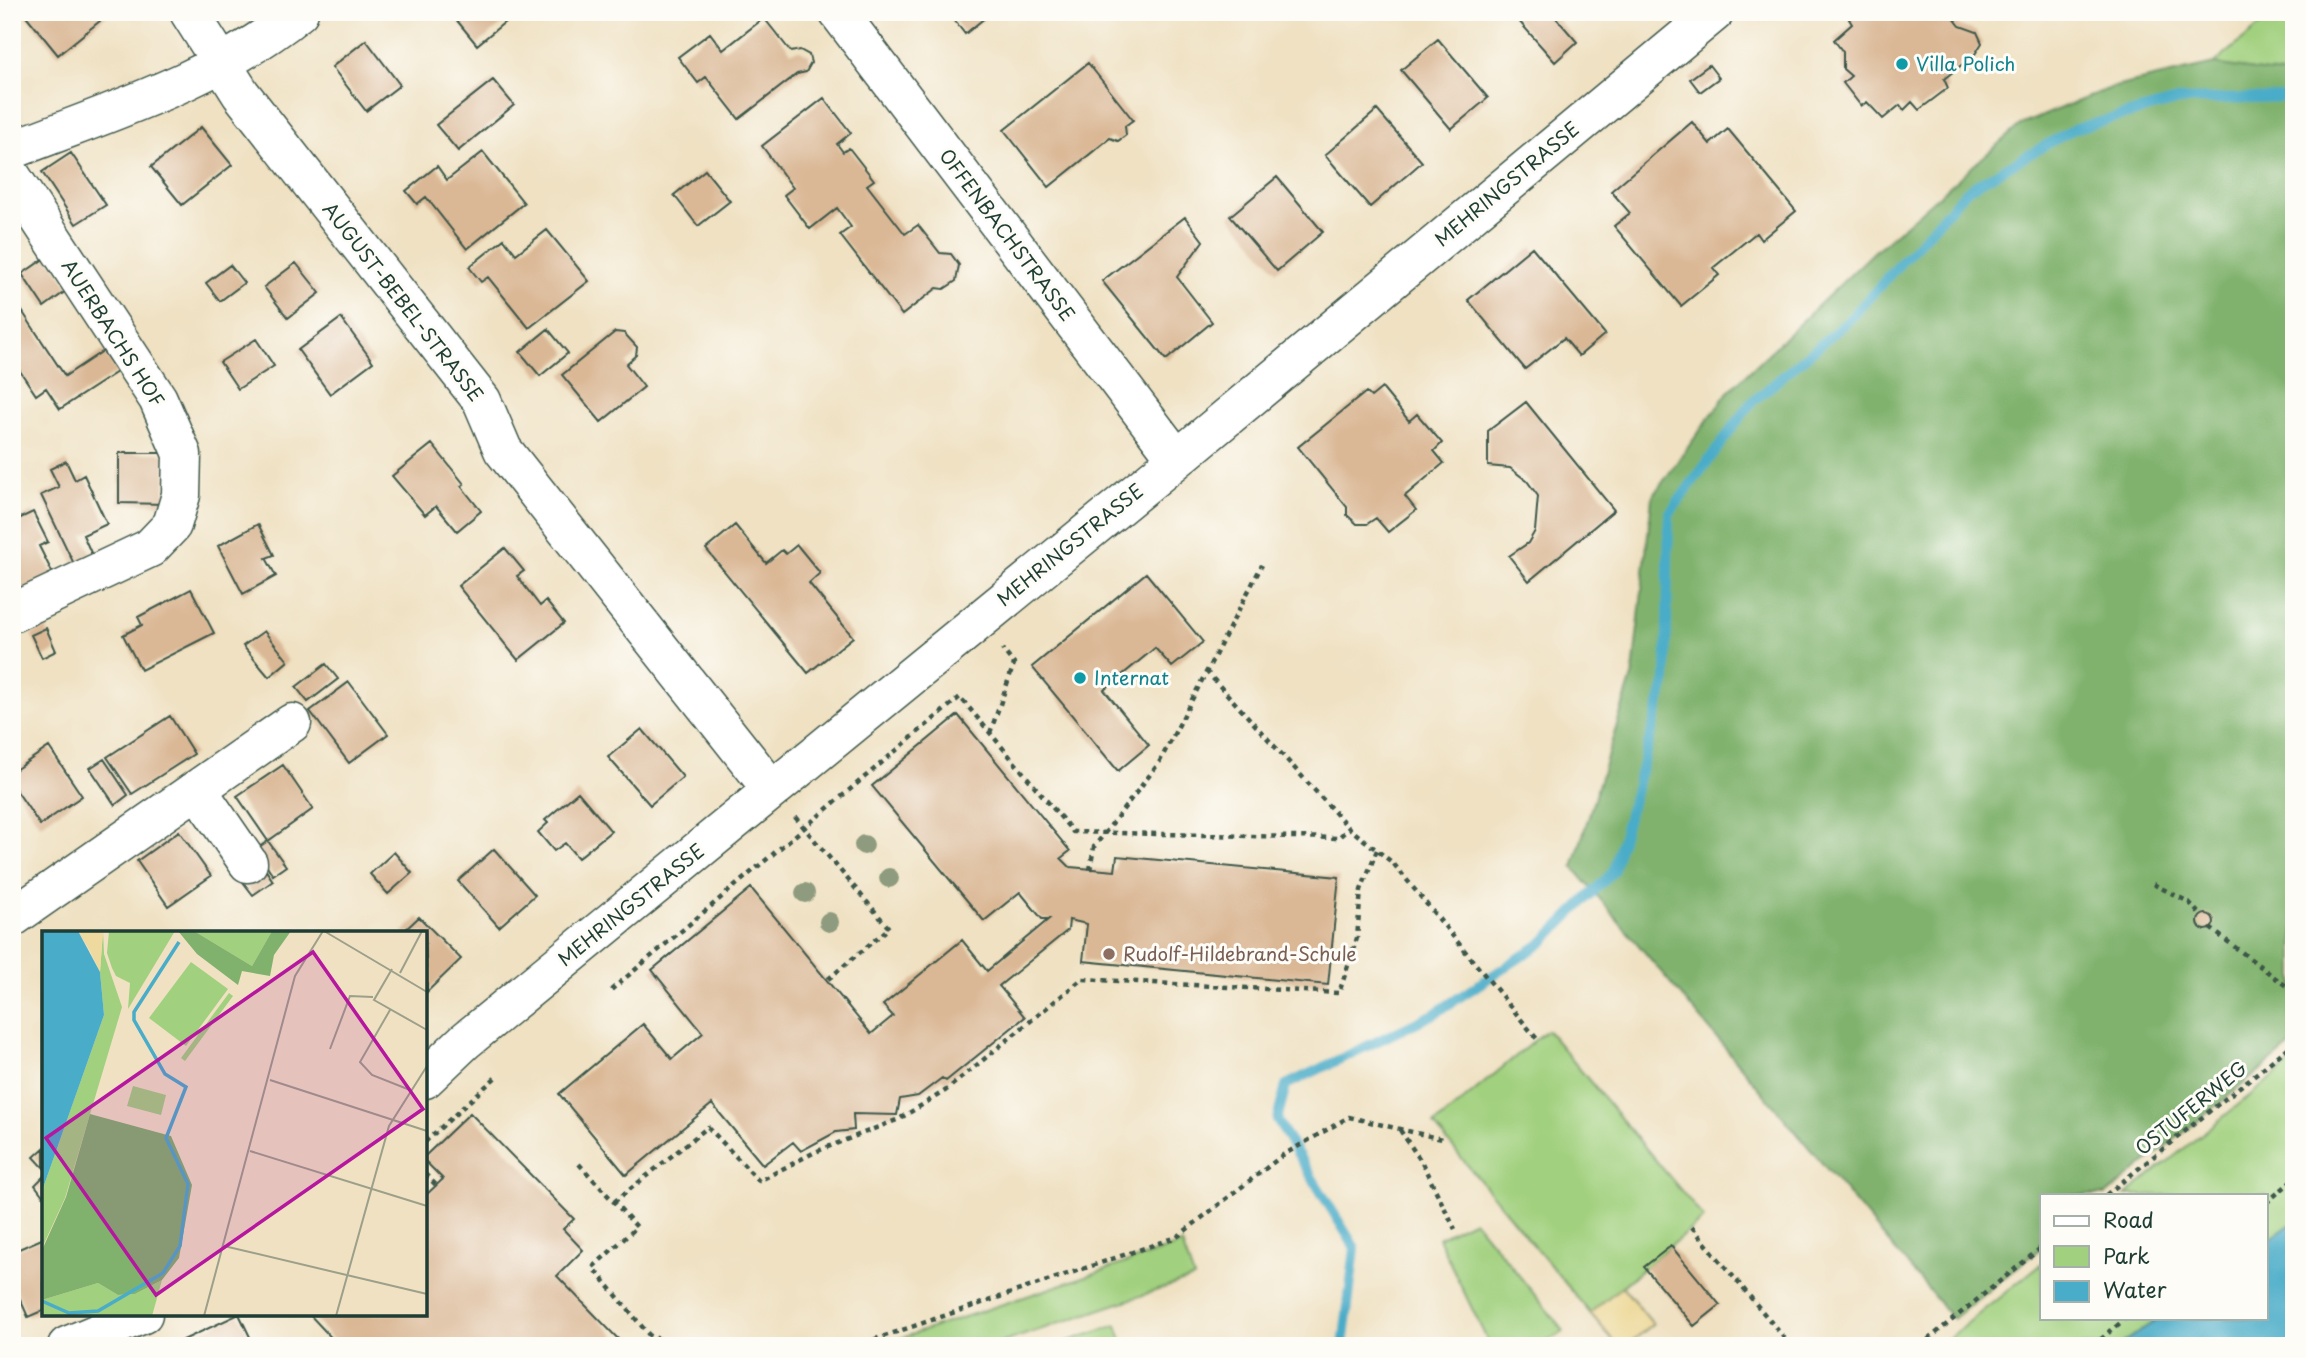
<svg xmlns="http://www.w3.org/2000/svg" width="2306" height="1358" font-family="'Playpen Sans',sans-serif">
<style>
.green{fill:#a1d07e;stroke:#608659;stroke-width:2}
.forest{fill:#80b26d;stroke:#507850;stroke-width:2}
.sand{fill:#eeda9e;stroke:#868c69;stroke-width:2}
.water{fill:#49acc8;stroke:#34747e;stroke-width:2}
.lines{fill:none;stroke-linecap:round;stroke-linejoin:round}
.stream{stroke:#49acc8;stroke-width:10}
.building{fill:#dab895}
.minor-casing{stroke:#3e5649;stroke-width:41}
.path{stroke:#3e5649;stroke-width:4.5;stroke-dasharray:5 5;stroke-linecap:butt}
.minor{stroke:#fff;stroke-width:38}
.tree{fill:#8f9b7e}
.culture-dot{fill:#0f9aa8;stroke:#fdfcf7;stroke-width:2.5}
.education-dot{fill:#8d6e63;stroke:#fdfcf7;stroke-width:2.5}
.labels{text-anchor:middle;stroke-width:6;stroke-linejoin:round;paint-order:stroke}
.culture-label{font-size:19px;fill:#0d838f;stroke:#fdfcf7;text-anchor:start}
.street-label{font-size:19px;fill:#1f3d34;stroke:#fdfcf7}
.education-label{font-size:19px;fill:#785e54;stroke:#fdfcf7;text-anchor:start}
.inset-river{fill:none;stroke:#49acc8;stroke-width:3.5}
.inset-road{fill:none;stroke:#9c9f89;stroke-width:2}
.view{fill:#b5179e;fill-opacity:0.15;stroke:#b5179e;stroke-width:3.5}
.inset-edge{fill:none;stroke:#1f3d34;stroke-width:3.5}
</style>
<rect width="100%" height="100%" fill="#fdfcf7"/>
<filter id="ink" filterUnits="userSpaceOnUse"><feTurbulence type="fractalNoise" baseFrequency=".0143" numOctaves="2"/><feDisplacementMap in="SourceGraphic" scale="14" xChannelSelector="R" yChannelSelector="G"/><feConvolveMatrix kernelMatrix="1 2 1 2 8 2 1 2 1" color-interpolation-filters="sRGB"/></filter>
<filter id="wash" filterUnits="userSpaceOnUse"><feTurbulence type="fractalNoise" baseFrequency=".00686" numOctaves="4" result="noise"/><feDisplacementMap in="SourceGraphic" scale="28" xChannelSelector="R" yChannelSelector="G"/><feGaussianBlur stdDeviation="1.57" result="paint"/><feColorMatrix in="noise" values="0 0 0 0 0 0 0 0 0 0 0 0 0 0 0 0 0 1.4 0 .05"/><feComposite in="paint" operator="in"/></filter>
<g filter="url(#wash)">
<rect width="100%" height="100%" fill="#efe1c2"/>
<!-- green -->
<path class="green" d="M2276,12H2294V76L2214,64Z
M1547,1030L1704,1218L1590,1313L1434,1125Z
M2294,1060V1222L2266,1242V1195H2126Z
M1474,1220L1564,1331L1539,1346H1490L1438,1238Z
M1182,1244L1194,1278L992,1346H878Z
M2042,1263V1318H2159L2119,1346H1939Z
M1117,1325L1124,1346H1054Z"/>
<!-- forest -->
<path class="forest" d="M2214,64L2294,76V1043L2106,1195H2042V1247L1953,1319L1573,867L1633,673L1652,497L1728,392L1875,251L2020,125L2110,88Z"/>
<!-- sand -->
<path class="sand" d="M1622,1286L1653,1324L1626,1346H1618L1590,1313Z"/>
<!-- water -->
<path class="water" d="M2294,1222V1346H2119L2159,1318H2266V1242Z"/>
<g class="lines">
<!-- stream -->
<path class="stream" d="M1343,1346L1355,1248L1277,1120L1286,1085L1434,1014L1542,943L1613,872L1666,680L1669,514L1751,403L1847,322L1967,190L2074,129L2180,100L2294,97"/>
</g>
<g id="blocks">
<!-- building -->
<path class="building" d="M23,12H111L58,55Z
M450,12H517L477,45Z
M948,12H992L965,34Z
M1511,12H1551L1577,42L1555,62Z
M1858,12H1949L1960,26L1977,32L1982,43L1975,54L1944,79L1948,88L1919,110L1912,102L1904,110L1900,105L1883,119L1867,102L1861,106L1843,83L1851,76L1843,69V52L1834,40L1852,24L1849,19Z
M764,18L791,52L800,50L809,55L811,63L806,72L797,74L739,119L706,77L698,83L678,57L710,33L723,50Z
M1438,39L1488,98L1451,129L1401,70Z
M366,40L400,85L366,111L332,67Z
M1088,63L1133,120L1125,126L1126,135L1118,141L1110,138L1049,187L1004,130Z
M1709,65L1719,78L1700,92L1690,79Z
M493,80L514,105L458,151L436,125Z
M824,98L851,133L837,144L843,152L849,148L874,180L867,185L905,234L918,225L940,253L951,254L959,265L956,281L944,289L937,288L902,315L840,235L851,227L837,208L810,229L784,195L793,188L762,146Z
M1377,110L1422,162L1370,207L1325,155Z
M1692,122L1710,144L1728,129L1796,211L1761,240L1756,233L1713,268L1719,275L1681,306L1614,226L1630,213L1611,191Z
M201,127L232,165L182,205L151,167Z
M483,152L524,203L467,249L426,197L417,204L406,191L437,166L447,180Z
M71,153L106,205L76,224L42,172Z
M705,170L730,201L698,226L674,195Z
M1277,177L1323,232L1277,271L1230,216Z
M1185,217L1203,241L1177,277L1212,322L1166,360L1102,281Z
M547,230L589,281L529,328L488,277L481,282L469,267L504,239L516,254Z
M1532,247L1605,334L1579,356L1564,338L1525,369L1468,300Z
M48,256L70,288L44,307L22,274Z
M296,263L320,293L288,318L264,287Z
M230,265L244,283L220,301L206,283Z
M20,308L65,376L103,351L117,372L60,409L46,388L36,395L12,359V313Z
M341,318L373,362L330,394L298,350Z
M548,329L568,353L540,376L520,352Z
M615,332L624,333L637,347L636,355L626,364L644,387L601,422L562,375Z
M256,339L274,366L238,389L220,362Z
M1382,388L1409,421L1417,414L1442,443L1434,451L1444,463L1405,496L1416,510L1388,532L1376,518L1367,524H1357L1347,515V507L1298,447L1366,392L1371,397Z
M1526,402L1614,510L1529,581L1509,556L1528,543L1535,531L1538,496L1527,481L1510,468L1488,466V431Z
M432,444L464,484L461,486L481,511L457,531L436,506L425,515L392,476Z
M119,453H165V504L119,503Z
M66,461L75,480L84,475L107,524L83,535L92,555L74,564L41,495L59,487L50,469Z
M33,512L48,542L39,546L56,580L22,597L12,576V522Z
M258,524L274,555L266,558L276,576L243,594L218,546Z
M735,525L766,563L782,550L786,554L797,545L820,573L809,583L853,637L808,673L706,549Z
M505,548L524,571L517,576L540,606L546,601L564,623L518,660L458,586Z
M1146,573L1203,642L1172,667L1155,648L1104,690L1149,745L1118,771L1032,667Z
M191,589L214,633L141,670L123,635L142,625L138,617Z
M46,628L56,651L42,658L31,635Z
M264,631L288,661L269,677L243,646Z
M326,664L338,679L308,702L296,687Z
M349,682L388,734L349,763L310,711Z
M958,715L1070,851L1061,858L1070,867L1115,871L1117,856L1339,877L1328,985L1083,961L1087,924L1069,920L1068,930L999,986L1025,1017L946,1081L942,1078L918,1096L900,1099L897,1115L853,1114L854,1130L836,1132L801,1151L793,1142L763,1165L712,1104L626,1175L559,1094L643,1024L672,1059L703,1033L652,970L751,888L871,1034L893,1016L883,1005L962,940L987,971L1049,919H1042L1020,892L984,921L872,786Z
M170,716L194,754L132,794L107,757Z
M642,729L683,777L650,805L608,757Z
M49,747L82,796L40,825L12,784V772Z
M104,759L128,795L115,805L90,768Z
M283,765L313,809L268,841L237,796Z
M578,792L611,831L578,858L565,843L554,851L538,832L548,823L545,820Z
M179,831L211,876L168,906L137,861Z
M268,841L286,866L273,875L256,849Z
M494,849L535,895L499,927L458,881Z
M394,852L412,873L388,894L370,874Z
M261,863L273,881L253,895L240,878Z
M2198 922a8 8 0 1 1 16 0a8 8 0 1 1-16 0Z
M419,917L461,959L427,992L425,933H402Z
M470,1113L574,1219L563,1229L583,1250L557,1276L625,1346H339L309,1314H425V1196L443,1179L425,1161V1156Z
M44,1148V1168L34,1157Z
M44,1176V1197L35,1185Z
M44,1238V1310L28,1317L12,1281V1252Z
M1671,1246L1720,1305L1694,1326L1644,1267Z
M239,1314L251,1339L236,1346H183L181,1341Z"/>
</g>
</g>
<g filter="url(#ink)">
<use href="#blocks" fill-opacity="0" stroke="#3e5649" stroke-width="2"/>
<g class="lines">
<!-- minor casing -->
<g class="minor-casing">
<path id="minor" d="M189,12L241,94L482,401L503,450L772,790
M838,12L1177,459
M12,150C109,112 217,79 299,12
M12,177L158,399L182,454L181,495L172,525L150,548L12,613
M197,789L248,863
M12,918L292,723
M425,1079L465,1041L1177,459L1715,12
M67,1346L143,1314"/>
</g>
<!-- path -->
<path class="path" d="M1206,671L1349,828L1393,863L1537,1039
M990,733L1014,664L1002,649
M795,817L889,928L827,980
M1090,870L1094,847L1159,763L1262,565
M2153,884L2189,902L2201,916
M2210,928L2294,992
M611,990L960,697L1073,832L1338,838L1349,828
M1400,1130L1421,1161L1455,1229
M425,1142L497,1076
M579,1164L637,1227L593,1267L649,1335L677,1346
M425,1174L436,1185
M2106,1195L2294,1043
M614,1202L708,1127L759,1181L815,1152L899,1119L945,1091L1082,979L1339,993L1357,938L1361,890L1377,850
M2266,1203L2294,1179
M1692,1227L1791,1346
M855,1346L1177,1237L1283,1155L1349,1117L1446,1140
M1920,1346L2042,1247
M2093,1346L2126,1318"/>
<!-- minor -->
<use href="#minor" class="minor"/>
</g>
<!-- trees -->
<g class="tree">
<circle cx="864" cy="845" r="10"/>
<circle cx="889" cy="878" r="10"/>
<circle cx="805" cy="893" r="10"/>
<circle cx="829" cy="922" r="10"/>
</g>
</g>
<!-- markers -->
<g class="culture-dot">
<circle cx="1902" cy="64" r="7"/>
<circle cx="1080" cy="678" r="7"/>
</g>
<circle class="education-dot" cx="1109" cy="954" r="7"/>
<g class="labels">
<!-- culture labels -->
<g class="culture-label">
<text x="1916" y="71">Villa Polich</text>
<text x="1094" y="685">Internat</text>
</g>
<!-- street labels -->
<g class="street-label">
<text transform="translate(1507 184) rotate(-40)" y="7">MEHRINGSTRASSE</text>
<text transform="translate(1007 235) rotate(53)" y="7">OFFENBACHSTRASSE</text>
<text transform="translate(403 302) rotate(52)" y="7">AUGUST-BEBEL-STRASSE</text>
<text transform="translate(113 333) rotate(57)" y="7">AUERBACHS HOF</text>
<text transform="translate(1070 545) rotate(-39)" y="7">MEHRINGSTRASSE</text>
<text transform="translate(631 905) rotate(-39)" y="7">MEHRINGSTRASSE</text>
<text transform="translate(2191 1108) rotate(-39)" y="7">OSTUFERWEG</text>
</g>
<!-- education labels -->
<g class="education-label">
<text x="1123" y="961">Rudolf-Hildebrand-Schule</text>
</g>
</g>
<!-- overview -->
<g transform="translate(42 931)">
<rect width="385" height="385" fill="#efe1c2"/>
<path d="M61,0L62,23L80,76L23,267L0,317V260L62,84L58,41ZM67,0H133L86,78L88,52L74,45L70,37L65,22ZM152,0H230L210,35ZM149,31L186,58L144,115L107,87ZM187,62L191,65L143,130L139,127ZM91,155L124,164L119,184L85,175ZM120,349L110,385H0V369L56,352L76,364L93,363Z" fill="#a1d07e"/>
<path d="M136,0H152L210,35L230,0H249L232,24L228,45L200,40L196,54L155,23ZM48,183L129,205L150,254L137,327L120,349L93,363L76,364L56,352L0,369V319L24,266Z" fill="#80b26d"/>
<path d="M36,0H61L58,41L48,20Z" fill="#eeda9e"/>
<path d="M0,0H36L58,41L62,84L0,260Z" fill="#49acc8"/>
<path class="inset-river" d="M0,370L27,382L56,380L121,342L138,315L146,253L124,207L144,156L123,143L92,89V81L137,11"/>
<path class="inset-road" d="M282,0L385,61M350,38L332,69L385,99M358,42L380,0M348,79L318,131L330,144L368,159M288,118L308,65L331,66M228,149L385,200M208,220L385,275M182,315L385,363M162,385L253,45L281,0M294,385L347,195L385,135"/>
<path class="view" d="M271,21L381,178L114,364L4,207Z"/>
<rect width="385" height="385" class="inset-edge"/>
</g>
<!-- margin -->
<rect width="2306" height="1358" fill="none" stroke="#fdfcf7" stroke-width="42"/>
<!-- legend -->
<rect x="2040" y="1194" width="228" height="126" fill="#fdfcf7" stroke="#a4b0a9" stroke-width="2"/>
<rect x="2054" y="1216" width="35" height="10" fill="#ffffff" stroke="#a4b0a9" stroke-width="2"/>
<text x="2103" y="1228" font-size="21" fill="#1f3d34">Road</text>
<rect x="2054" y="1246" width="35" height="21" fill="#a1d07e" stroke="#a4b0a9" stroke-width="2"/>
<text x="2103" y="1264" font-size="21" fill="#1f3d34">Park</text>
<rect x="2054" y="1281" width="35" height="21" fill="#49acc8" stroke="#a4b0a9" stroke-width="2"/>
<text x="2103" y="1298" font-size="21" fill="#1f3d34">Water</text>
</svg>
